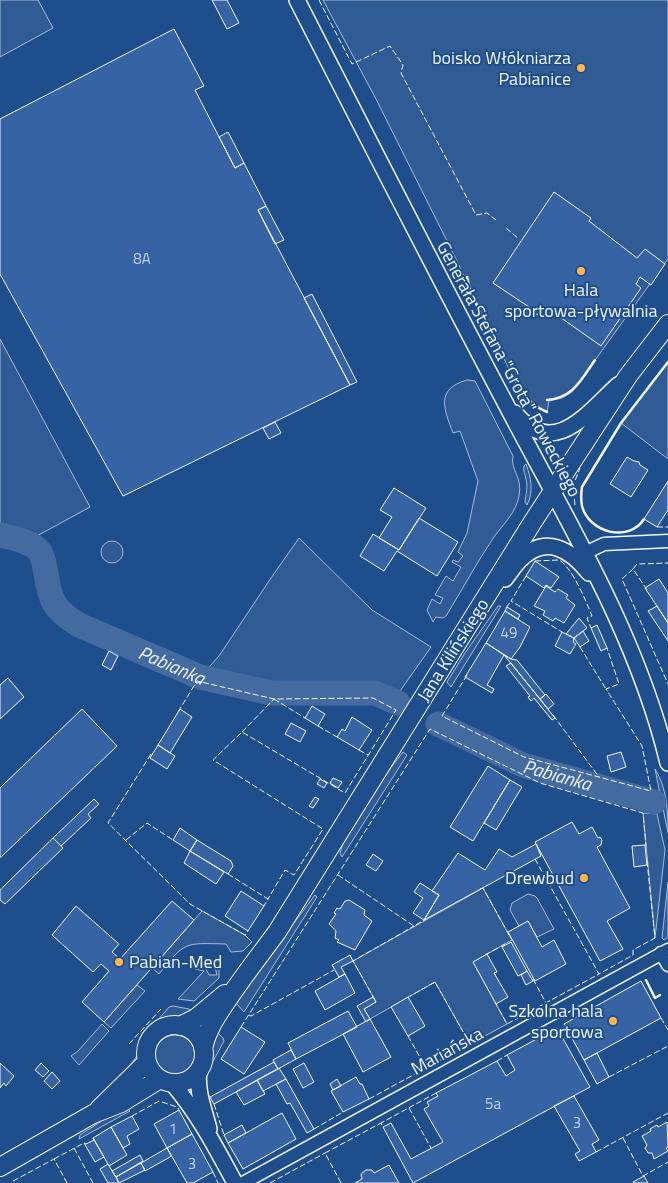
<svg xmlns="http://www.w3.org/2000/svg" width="668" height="1183" font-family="'Titillium Web',sans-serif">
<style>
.green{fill:#305b95;stroke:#a8bbd7}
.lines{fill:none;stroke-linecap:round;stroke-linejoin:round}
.river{stroke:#446ba0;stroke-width:25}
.building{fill:#3563a3;stroke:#f2f6ff}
.minor-casing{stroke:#f2f6ff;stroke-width:15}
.tertiary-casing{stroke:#f2f6ff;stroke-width:18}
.secondary-casing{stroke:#f2f6ff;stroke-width:20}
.minor{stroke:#1f4e8c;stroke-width:12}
.tertiary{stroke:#1f4e8c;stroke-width:15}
.secondary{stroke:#1f4e8c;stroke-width:18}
.fence{stroke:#f2f6ff;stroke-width:1;stroke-dasharray:6 2.5;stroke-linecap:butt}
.wall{stroke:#f2f6ff;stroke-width:2.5}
.poi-dot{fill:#ffb74d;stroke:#1f4e8c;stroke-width:2}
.labels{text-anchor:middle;stroke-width:4;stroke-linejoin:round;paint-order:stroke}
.number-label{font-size:15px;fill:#c3d1e8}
.poi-label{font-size:18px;fill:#f2f6ff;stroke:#1f4e8c;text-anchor:end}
.street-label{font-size:18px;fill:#f2f6ff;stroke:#1f4e8c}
.water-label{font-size:19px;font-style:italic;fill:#f2f6ff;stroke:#1f4e8c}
</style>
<rect width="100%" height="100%" fill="#1f4e8c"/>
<!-- green -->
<path class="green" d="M0,0H38L53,28L0,57Z
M323,0H668V259L572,392L562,398L549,401L547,412L537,407L527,399L509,369L454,255L376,99Z
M0,339L90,507L24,543L0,536Z
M668,362V459L621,423Z
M467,380L475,381L513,456C510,470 523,477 519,496C516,513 504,523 494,537C477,562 462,590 446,616L443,618L436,617L433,622L427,610L432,599L440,604L443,598L435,595L446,576L453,581L461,567L452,562L453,560L458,562L463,556L458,552L467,533L478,481L460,431L453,433C444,409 435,389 467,380Z
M526,464C531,478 534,491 527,505L525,502C526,494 528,487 526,479C525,473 523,472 524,466Z
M299,538L372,610L431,647L393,701L375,693H271L200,677L219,656L271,578Z
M101 552a11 11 0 1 1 22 0a11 11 0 1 1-22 0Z
M498,606H501L451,687L447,682L465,653Z
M403,752L407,755L342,857L340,853L346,833L350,832C354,815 390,769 403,752Z
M655,769C667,788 668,811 668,833Z
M643,813L657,814L665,850L655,938Z
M668,882V937L664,940L662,938Z
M483,888L512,940L473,962L507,1024L470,1044L435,982L370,1019L364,1009L376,1002L353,961Z
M528,894L535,896L537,898L554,929L537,937L528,921L519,926L510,910L512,903Z
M315,895L317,897L244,1012L236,1003L247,985Z
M202,911L245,935L252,942L243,951L231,952L226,944C185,943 185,941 159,974L152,968Z
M204,965L209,975H217L215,967L221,968L219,970V978L194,1001L178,999L204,971L195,969Z
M137,985L145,991L111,1028L104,1022Z
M173,1006L189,1009L194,1012L184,1018L163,1021L151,1028L143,1039L138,1061L131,1071L128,1068L137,1056L143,1038L169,1007Z
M102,1024L109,1031L79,1065L71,1056L78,1051Z
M215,1030L223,1038L224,1041L211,1065L210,1042Z
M155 1055a20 20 0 1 1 40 0a20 20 0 1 1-40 0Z
M125,1106L130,1111L79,1139L80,1135Z"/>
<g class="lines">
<!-- river -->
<g class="river">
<path id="s1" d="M0,535C12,538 31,541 39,551C44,557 44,565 46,573C50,601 54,610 79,625L200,677L271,693H375L398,703"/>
<path id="s2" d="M438,724L523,765L654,802"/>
</g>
</g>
<!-- building -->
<path class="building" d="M212,0H227L239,23L227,29Z
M174,29L204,86L195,90L235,168L244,163L266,206L258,210L350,385L123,496L0,274V119Z
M228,132L244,163L235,168L219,137Z
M554,192L591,218L589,221L637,258L645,249L665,264L651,285L640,277L636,284L641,288L601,346L557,315L523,314L529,307L493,283Z
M266,206L284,240L275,244L258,210Z
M312,294L357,382L350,385L304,298Z
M275,422L281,433L269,439L263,428Z
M627,457L634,461L639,462L640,465L648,470L631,497L610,484Z
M668,481V510L657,527L644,519Z
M394,488L426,508L399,550L379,538L392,517L380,510Z
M419,518L458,542L437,576L397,551L384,571L360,556L373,534L399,550Z
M535,561L559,577L551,588L546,585L544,588L526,576Z
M659,579L668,593V623L645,588Z
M546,586L555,592L558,589L568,595L566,598L575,605L564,623L555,618L553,621L543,615L545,611L534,606Z
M657,606L668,623V641L648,611Z
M507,607L520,615L518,619L505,611Z
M505,611L530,627L520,647L511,659L486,643Z
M579,618L587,628L574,638L566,634Z
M597,625L607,648L601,651L591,628Z
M583,631L589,641L580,647L574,638Z
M562,632L572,637L574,639L573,642L576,644L570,654L555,646Z
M486,643L504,655L487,685L494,689L492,693L465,677Z
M109,651L118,656L111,670L102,665Z
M504,655L511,659L517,660L545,695L540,699Z
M511,663L555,718L552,720L534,698L531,701L528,697L530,696L506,666Z
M8,678L24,697L0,719V685Z
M546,694L554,704L548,709L540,699Z
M312,706L325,714L318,726L305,718Z
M82,709L117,746L0,858V788Z
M180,709L192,717L170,753L158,745Z
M352,717L372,730L359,750L337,737L342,729L345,731Z
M291,723L306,731L300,742L285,734Z
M158,745L175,756L167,769L150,758Z
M621,752L626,767L611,772L607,756Z
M488,766L510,780L473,841L450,827Z
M333,778L342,782L338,788L330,783Z
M320,779L327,783L324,788L317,784Z
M510,780L522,787L496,830L484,823Z
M315,797L319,799L313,808L309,806Z
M94,799L99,804L88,814L91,818L61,846L53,838Z
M572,822L579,834L592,827L598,838L600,837L602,840L601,845L597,847L630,908L607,921L623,949L600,961L535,842Z
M180,828L197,840L190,851L173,840Z
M53,838L63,848L5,904L0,900V890Z
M197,840L231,861L233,866L228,874L190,851Z
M536,844L541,856L424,920L439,895L432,891L458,853L485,870L499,849L512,857Z
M645,845L647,865L634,867L632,846Z
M190,851L224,872L216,884L184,863Z
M373,854L383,861L376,871L366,865Z
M420,883L439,895L424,920L413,913L423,898L414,892Z
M241,891L264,906L248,931L225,916Z
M349,900L365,910L364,915L372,921L355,950L337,942L339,940L335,938L336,931L329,924L336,914L334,913L337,908L340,909L345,901Z
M172,901L194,920L104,1022L82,1002L109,971L101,964L93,972L52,935L76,906L119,944L112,952L120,959Z
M528,921L542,947L554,940L566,964L535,981L508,932Z
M511,942L527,971L518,976L502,947Z
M487,954L497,972L494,973L508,997L496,1004L473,962Z
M350,955L353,961L341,967L345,974L339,977L332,965Z
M527,971L533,981L526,985L521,975Z
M345,974L355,993L325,1010L315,991Z
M641,981L661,1018L584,1060L564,1024Z
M373,997L376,1002L364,1009L370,1019L366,1022L357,1006Z
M408,997L425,1026L408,1036L391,1007Z
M348,1011L357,1027L296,1059L288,1043Z
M370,1019L391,1057L363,1072L343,1034Z
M241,1027L265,1042L244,1074L221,1059Z
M557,1028L590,1087L413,1183L383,1127L391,1123L411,1159L443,1142L424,1109L429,1106L427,1102L438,1096L436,1093L497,1061L506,1076L515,1070L507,1055Z
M291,1050L296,1059L278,1069L273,1060Z
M597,1053L609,1077L597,1084L584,1060Z
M274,1062L278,1069L214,1104L210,1097Z
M0,1063L14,1076L6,1086L4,1083L0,1088Z
M41,1063L49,1071L43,1077L35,1070Z
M304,1063L314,1082L303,1088L293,1069Z
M279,1068L286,1079L263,1091L257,1080Z
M52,1072L60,1081L52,1089L44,1081Z
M356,1077L360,1084H362L369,1099L343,1112L331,1091Z
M286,1079L314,1129L307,1133L290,1103L287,1104L276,1084Z
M337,1079L341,1086L333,1090L330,1084Z
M257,1080L265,1094L244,1105L236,1092Z
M574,1096L599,1140L592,1144L596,1152L579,1161L575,1154L580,1151L554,1106Z
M179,1110L192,1134L167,1148L154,1124Z
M282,1113L296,1139L243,1169L228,1143Z
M132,1116L139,1129L127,1136L130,1144L123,1148L111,1127Z
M667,1122L668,1147L666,1148L668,1151L654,1159L652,1153H648L645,1148L647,1145L642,1136L651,1131L650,1129L657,1125L658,1127Z
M242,1125L246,1133L228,1143L224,1135Z
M111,1127L127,1155L109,1166L93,1138Z
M192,1134L213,1172L193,1183H187L167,1148Z
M93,1138L104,1157L95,1162L84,1143L86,1144L94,1140Z
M167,1148L171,1155L170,1157L145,1171L141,1163Z
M140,1155L143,1161L116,1177L112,1171Z
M141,1163L145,1170L119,1183L116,1177Z
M108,1164L116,1177L119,1183H108L100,1169Z
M389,1165L399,1183H355L362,1179L361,1174L366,1170H372L374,1173Z
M644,1176L648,1183H634L633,1182Z"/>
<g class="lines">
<!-- minor casing -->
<g class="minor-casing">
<path id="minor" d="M585,553L604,544L668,541
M661,953L668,965
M243,1183L668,950"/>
</g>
<!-- tertiary casing -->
<g class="tertiary-casing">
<path id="tertiary" d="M297,0C367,137 437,274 509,410C569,524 638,637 668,763
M515,413C554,460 587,413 618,385
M505,579C510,573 514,566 520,560C545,534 570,549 589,573
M199,1069C196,1090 204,1109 209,1129
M172,1083C198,1113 216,1148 235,1183"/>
</g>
<!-- secondary casing -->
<g class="secondary-casing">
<path id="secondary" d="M146 1054a29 29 0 1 1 58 0a29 29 0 1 1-58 0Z
M180,1026L196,1018L225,994
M203,1048C207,1030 216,1017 226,1002C242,978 260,955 277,932L532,523L628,376L668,324
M99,1109L147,1062
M0,1167L93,1114L121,1103L160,1079"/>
</g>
<!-- minor -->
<use href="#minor" class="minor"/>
<!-- tertiary -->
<use href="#tertiary" class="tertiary"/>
<!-- secondary -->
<use href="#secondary" class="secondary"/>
<!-- fence -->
<path class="fence" d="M319,0L352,64L390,46L403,65L401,73L476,215L487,213L496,220
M506,228L519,239
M575,505L573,486L580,468
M657,527H668
M535,561L559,560C572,567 586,601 592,616L587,618L591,628
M633,569L622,579L668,684
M526,576L511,601L562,632
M647,590L633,569L637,564L668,563
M506,608L511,601
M580,647L606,689
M467,675L442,716L524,757L651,791L642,746L606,689L619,684L607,648
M274,699L305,718
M178,712L197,681L274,699L373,698L396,710L345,793L242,732L213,760L323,829L294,875L285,870L268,899
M553,715L599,777
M318,726L337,737
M242,732L274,699
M359,750L368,755
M151,754L108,823L190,904L245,935L248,931
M126,840L147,823L173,840
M535,859L599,974L633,955V950L655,938L647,861
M228,874L268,899L264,906
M338,875L414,926L426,919
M480,889L483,888L509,935
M485,955L505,944
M533,979L546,1003
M375,1000L353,961L414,926
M495,1002L507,1024L599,974
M249,1015L251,1016L334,970
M661,1018L668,1030
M241,1027L430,729L540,783L643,813L646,846
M408,1036L426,1068
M129,1044L161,1009
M497,1061L507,1055
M609,1077L668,1046
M369,1099L470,1044L435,982L405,999
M214,1104L224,1135
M409,1108L431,1148
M132,1116L159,1101L177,1107L179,1110
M382,1125L381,1123L436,1093
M314,1129L343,1112
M623,1138L643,1176L668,1162
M74,1148L93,1183
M596,1152L668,1113
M54,1159L84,1143
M213,1172L218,1183
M13,1181L54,1159L67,1183
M270,1183L325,1153
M341,1183L325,1153L381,1123"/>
<!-- wall -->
<path class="wall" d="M467,277L471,294L498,347
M509,369C518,388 526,403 547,412
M547,400C573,398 581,380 595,360
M644,519C629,543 589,533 582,506C581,500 581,493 582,487L621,423L668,362
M646,980L655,998L660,995"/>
</g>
<!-- markers -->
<g class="poi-dot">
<circle cx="581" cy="68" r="5"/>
<circle cx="581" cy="271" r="5"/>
<circle cx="584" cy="878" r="5"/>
<circle cx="119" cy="962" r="5"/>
<circle cx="613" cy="1021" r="5"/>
</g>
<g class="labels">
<!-- number labels -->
<g class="number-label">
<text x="142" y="264">8A</text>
<text x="509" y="638">49</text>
<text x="493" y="1109">5a</text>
<text x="577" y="1128">3</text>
<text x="173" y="1134">1</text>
<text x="192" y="1169">3</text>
</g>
<!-- poi labels -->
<g class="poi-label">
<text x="571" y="64">boisko Włókniarza<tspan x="571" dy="21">Pabianice</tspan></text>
<text x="581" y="296" text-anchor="middle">Hala<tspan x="581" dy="21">sportowa-pływalnia</tspan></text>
<text x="574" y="884">Drewbud</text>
<text x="129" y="968" text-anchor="start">Pabian-Med</text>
<text x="603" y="1017">Szkolna hala<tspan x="603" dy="21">sportowa</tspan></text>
</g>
<!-- street labels -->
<g class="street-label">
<text transform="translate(509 369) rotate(62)" y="6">Generała Stefana "Grota" Roweckiego</text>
<text transform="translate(453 650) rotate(-58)" y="6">Jana Kilińskiego</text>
<text transform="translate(447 1051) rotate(-29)" y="6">Mariańska</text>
</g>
<!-- water labels -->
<g class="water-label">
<text dy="7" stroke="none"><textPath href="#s1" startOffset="232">Pabianka</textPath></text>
<text dy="7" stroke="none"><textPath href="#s2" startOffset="130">Pabianka</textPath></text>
</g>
</g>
</svg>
